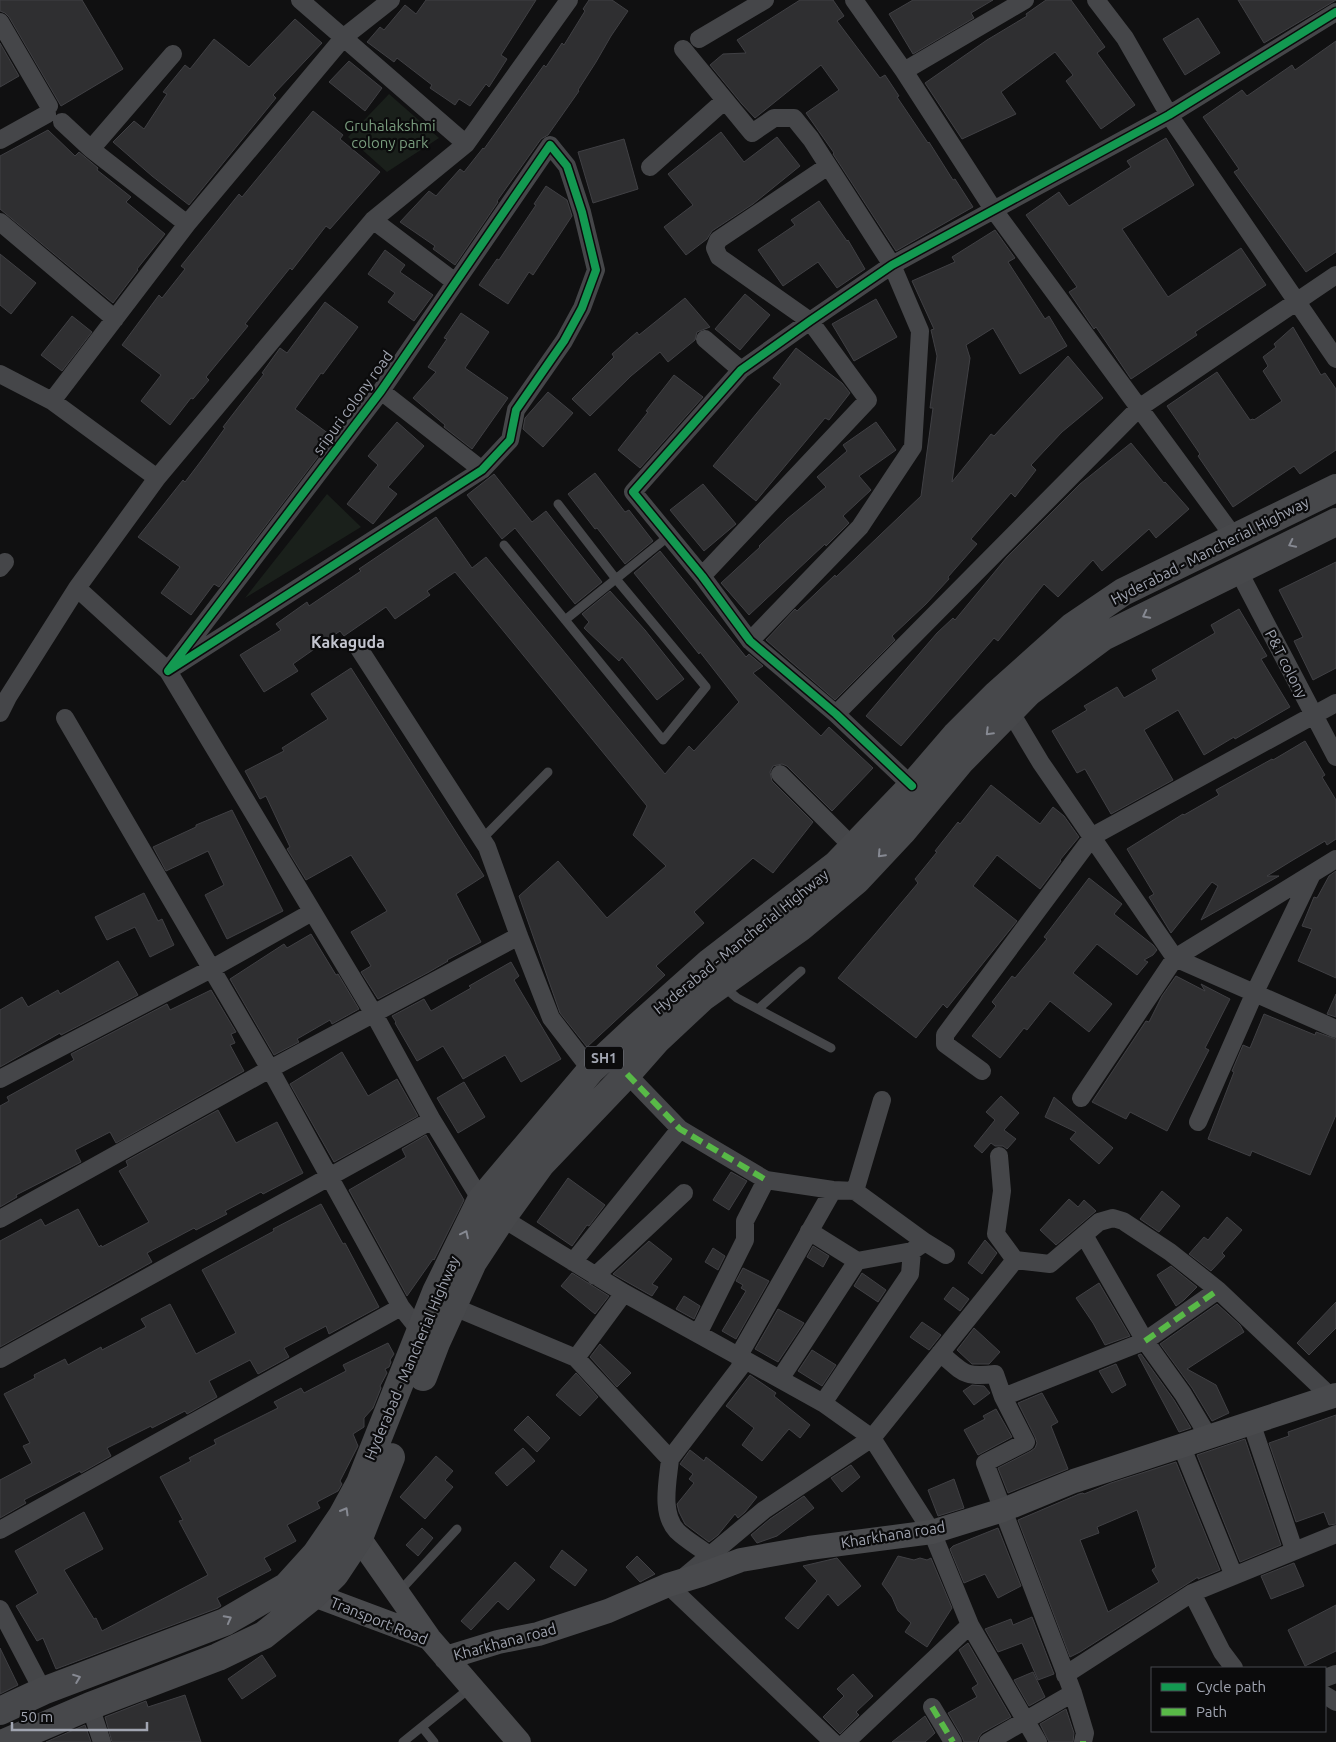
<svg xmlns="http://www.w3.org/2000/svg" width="1336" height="1742" font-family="Ubuntu,sans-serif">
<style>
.green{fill:#1a201b}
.building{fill:#2f2f31;stroke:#404044;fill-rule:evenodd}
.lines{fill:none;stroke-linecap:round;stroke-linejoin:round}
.lane{stroke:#454649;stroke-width:9}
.street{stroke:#454649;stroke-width:18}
.secondary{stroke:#494a4d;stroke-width:24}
.primary{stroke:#47484b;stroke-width:28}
.quiet{stroke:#58b947;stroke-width:6;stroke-dasharray:12 6;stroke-linecap:butt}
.cycleway-casing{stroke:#0b0b0c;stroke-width:11}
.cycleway{stroke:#139951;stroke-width:8}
.oneway{stroke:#868992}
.labels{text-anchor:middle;stroke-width:4.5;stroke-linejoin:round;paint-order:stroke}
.shield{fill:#0b0b0c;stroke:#747780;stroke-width:1}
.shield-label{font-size:14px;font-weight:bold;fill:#a1a5b1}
.park-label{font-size:15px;fill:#799c7e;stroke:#0b0b0c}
.street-label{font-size:15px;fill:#a1a5b1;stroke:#0b0b0c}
.neighbourhood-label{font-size:16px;font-weight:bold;fill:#c2c4ce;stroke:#0b0b0c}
</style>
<rect width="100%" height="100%" fill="#101011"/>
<!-- green -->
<path class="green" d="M389,94L439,138L387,172L348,137Z
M327,494L361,527L245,598Z"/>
<!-- building -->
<path class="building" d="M0,0H82L123,69L61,106L9,17L5,13L0,11Z
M426,0H536L501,55L507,59L489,87L486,84L470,106L459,99L455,105L430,88L432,85L397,58L394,62L367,42L380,27L384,30L405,5L416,14Z
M589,0H612L628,11L611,36L596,62L578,90L579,91L548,135L541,139L497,201L498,202L455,265L433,249L435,246L400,222L429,191L436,196L460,169L464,172L483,148L484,149L544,65L546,67L562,43L564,45L585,11L583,9Z
M800,0H833L844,16L837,21L880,78L885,75L899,96L897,97L928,143L929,142L953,180L955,179L973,207L896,251L833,154L834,153L806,113L839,90L821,65L755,118L742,104L710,65L723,54L746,53L737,40Z
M913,0H993L971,13L974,18L913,54L889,14Z
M1046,0H1071L1105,47L1097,53L1135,105L1101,129L1066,81L1073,75L1055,52L1001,92L1016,114L962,139L925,83L987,40L1027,16L1026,14Z
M1238,0H1336L1264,43Z
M1198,18L1220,53L1185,75L1163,39Z
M295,19L322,43L273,95L276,98L189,205L152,176L113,142L134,121L144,129L167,94L163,92L185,65L190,69L214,39L249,67Z
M1336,41V252L1306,272L1234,172L1239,169L1203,117L1242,90L1247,96L1292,65L1295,70Z
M0,43L19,76L0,87Z
M349,61L382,88L365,111L329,82Z
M313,111L343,135L340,139L380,172L330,229L326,226L292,270L290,268L245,324L248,326L206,377L209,380L193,399L191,398L170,425L141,401L161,375L122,345L159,295L162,298L185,269L181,266L239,194L242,197Z
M48,130L75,156L79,152L98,168L97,170L131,197L126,202L165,234L137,269L138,270L113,303L0,209V156Z
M721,132L744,162L777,137L800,166L753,204L712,231L707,239L686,255L664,227L693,205L668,174Z
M1166,138L1194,185L1122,229L1168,297L1241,248L1266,285L1195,332L1197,335L1131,379L1096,327L1094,329L1069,292L1077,287L1026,215L1059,192L1069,206L1131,167L1127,161Z
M624,139L638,189L593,203L578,152Z
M546,186L567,200L572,216L533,275L529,272L508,304L479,285L497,259L499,260L536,205L534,204Z
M819,201L847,241L848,240L865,269L837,288L818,262L783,286L758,250L795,225L791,220Z
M995,230L1015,258L1008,262L1045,319L1049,316L1067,346L1020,374L993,328L966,345L970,358L952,482L991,434L994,436L1068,356L1103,398L1062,432L1031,465L1036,470L1015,497L1011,493L971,539L977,544L948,577L949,579L926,604L892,636L895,640L835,700L766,640L795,609L797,611L835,575L836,577L921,496L933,408H930L937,356L931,330L934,329L912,281L955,262L952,257Z
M385,250L405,265L400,272L433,295L414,321L388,302L395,293L368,274Z
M0,254L36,283L11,314L0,305Z
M745,294L770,315L740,350L715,329Z
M685,298L710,327L697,332L695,340L668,362L660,352L631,376L590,416L572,399L614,357L612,354L637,332L639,335Z
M876,299L897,337L854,361L832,324Z
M325,302L358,327L323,374L321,373L295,409L333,437L219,587L214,584L191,615L161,593L180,567L138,537L183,480L185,482L204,457L225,428L223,427L264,374L262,373L280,348L287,353Z
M461,313L489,332L465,368L508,398L472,449L444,427L445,425L413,398L436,372L428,367L447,339L444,338Z
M72,316L92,332L62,371L41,355Z
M1293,327L1321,375L1325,373L1336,389V450L1300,474L1294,466L1233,507L1198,456L1200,454L1167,406L1217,372L1250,420L1253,419L1254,420L1282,401L1263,371L1268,366L1263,357L1276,347L1274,344Z
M796,348L842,383L850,393L829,420L825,418L756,501L713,466L781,384L773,378Z
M674,375L703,397L640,468L618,450L648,412L646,411Z
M548,392L573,413L543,447L523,429L525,418Z
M397,422L424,446L388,487L397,494L373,524L347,504L378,465L368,456Z
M876,422L896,450L859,476L871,490L843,516L849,523L826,546L825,544L749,615L721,583L760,547L759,546L787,519L826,487L817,477L847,451L843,445Z
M1131,443L1164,483L1165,482L1189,509L1156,538L1149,529L1102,571L1093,560L1058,597L1044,584L998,641L994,638L901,746L866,716L937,633L953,618L955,620L1007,557L1080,484Z
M595,473L625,512L629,510L653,541L625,564L597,528L595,529L568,494Z
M494,474L532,522L546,511L602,582L575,604L515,528L502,539L467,495Z
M703,484L736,524L704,551L670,510Z
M436,517L472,568L486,557L665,774L689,746L694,751L739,702L700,652L699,654L634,573L660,551L746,657L749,654L763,666L753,673L821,736L829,727L873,768L832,811L787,766L782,764L773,766L770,772L772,781L813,822L773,873L753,858L694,912L704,923L656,966L665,975L587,1047L560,1013L519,896L558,861L607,918L666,866L633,835L647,806L455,572L427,591L430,595L395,619L386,607L344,636L340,631L293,664L298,671L264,692L240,655L281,630L276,624L307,602L309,606L361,571L359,569Z
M1336,562V668L1313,680L1294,641L1303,637L1279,590Z
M610,591L645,630L684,679L657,700L622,657L619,661L584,628L589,622L582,614Z
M1239,609L1267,656L1261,659L1290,707L1235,739L1234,737L1204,755L1178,710L1144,730L1173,780L1111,814L1085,769L1077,773L1052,731L1087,710L1084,706L1117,687L1124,698L1157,679L1152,670L1215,633L1211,625Z
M351,668L484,876L456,894L481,942L447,960L448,961L429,972L378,999L361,972L371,966L351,932L387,911L351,855L306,880L287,849L290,847L266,796L260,799L245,771L284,751L282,748L328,719L311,694Z
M1305,741L1325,775L1322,777L1336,800V839L1327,845L1325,841L1293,860L1267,876H1279L1201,920L1218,886L1212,882L1171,933L1149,897L1154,894L1127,849L1183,814L1184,815L1219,795L1216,790L1272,759L1273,760Z
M991,785L1040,824L1053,807L1064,816L1079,837L1060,860L1061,861L1040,889L997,855L973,886L1017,921L947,1008L943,1004L916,1038L838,978L918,883L915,879L937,852L935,851L958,822L960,824Z
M232,810L283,911L227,939L205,895L224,885L208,851L166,871L153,847L196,827V825Z
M1336,871V978L1298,961L1312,929L1302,926L1314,897L1317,898L1329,876Z
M1089,878L1122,904L1114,914L1153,945L1157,950L1153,955L1144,960L1148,962L1137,975L1097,944L1073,973L1112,1004L1089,1032L1050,1001L1027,1030L1024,1028L1000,1058L972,1036L996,1006L992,1002L1012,976L1015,978L1047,939L1044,937Z
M144,893L158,921L162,919L174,945L150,957L135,927L107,940L95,917Z
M311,934L336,975L338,974L359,1009L332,1024L330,1020L297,1039L299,1042L274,1055L230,979L284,944L287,948Z
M118,961L138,995L61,1035L60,1033L0,1067V1010L22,997L28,1007L58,990L60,994Z
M511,962L519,976L514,980L561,1059L521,1082L505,1055L463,1079L443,1046L417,1061L395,1023L396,1022L392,1016L424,999L431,1011L471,988L469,986Z
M1176,976L1205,991L1201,984L1230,999L1205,1048L1209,1050L1167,1131L1130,1112L1126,1119L1092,1102L1146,1021L1149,1022L1162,996Z
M211,990L236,1032L231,1034L235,1043L230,1045L244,1071L116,1143L110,1132L75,1150L81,1162L16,1195L17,1197L0,1207V1106L9,1101L7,1097L74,1060L71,1054L167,1004L170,1010Z
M1336,994V1017L1327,1014Z
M1264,1014L1315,1035L1316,1032L1336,1039V1115L1310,1175L1252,1151L1250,1156L1208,1139L1234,1072L1232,1071L1243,1045L1250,1048Z
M342,1052L368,1096L397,1079L418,1116L334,1162L290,1084Z
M464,1082L485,1117L458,1133L437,1098Z
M1001,1096L1019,1113L1004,1130L1016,1139L1007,1149L1003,1146H995L991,1143L982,1153L974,1146L995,1120L986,1112Z
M1054,1097L1113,1148L1099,1164L1070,1139L1076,1132L1045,1117Z
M218,1110L236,1143L277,1122L303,1173L263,1194L261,1192L225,1211L227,1214L196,1230L194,1228L147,1253L152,1262L0,1347V1241L41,1219L45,1226L78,1209L99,1247L101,1245L102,1247L149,1222L119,1171L128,1166L126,1161Z
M426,1135L464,1200L434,1260L433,1259L407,1296L349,1190L406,1157L402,1149Z
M731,1172L747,1181L729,1210L713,1200Z
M568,1178L605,1205L589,1226L587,1225L572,1246L537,1222Z
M1162,1191L1180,1206L1159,1232L1140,1219Z
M1069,1199L1078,1207L1084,1200L1096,1211L1056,1245L1040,1230Z
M321,1204L343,1244L345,1243L379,1307L329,1334L326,1326L284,1348L289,1357L258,1374L250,1360L209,1381L217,1397L187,1414L185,1411L152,1428L151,1426L107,1448L111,1456L81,1473L80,1471L24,1500L26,1503L0,1518V1480L32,1463L23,1446L30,1443L4,1394L35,1378L34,1375L65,1359L68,1365L101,1347L102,1350L146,1327L141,1319L170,1304L196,1354L236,1333L202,1270L274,1231L273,1229Z
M1227,1217L1242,1230L1222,1253L1225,1256L1211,1271L1189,1254L1204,1237L1208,1240Z
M985,1240L997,1253L982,1274L968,1263Z
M649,1241L672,1259L652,1284L658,1287L652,1296L613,1274Z
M813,1246L829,1256L823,1267L807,1257Z
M713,1248L725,1256L718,1270L705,1262Z
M1171,1266L1197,1287L1184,1300L1176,1306L1157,1275Z
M743,1268L769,1281L736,1339L722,1331L746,1291L741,1288L743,1285L736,1281Z
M572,1273L609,1296L595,1314L561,1286Z
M862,1273L886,1290L878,1302L854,1286Z
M1099,1283L1130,1336L1105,1345L1093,1323L1076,1298Z
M953,1287L969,1299L960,1311L944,1299Z
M684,1296L700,1306L694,1319L676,1309Z
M1336,1302V1328L1309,1355L1297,1343Z
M1217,1304L1240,1325L1244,1332L1187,1369L1216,1385L1229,1413L1212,1421L1192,1388L1160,1344Z
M778,1309L804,1323L778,1362L755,1349Z
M922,1322L941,1335L929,1350L910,1337Z
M974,1328L1000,1352L989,1364H972L957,1350Z
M388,1343L394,1354L390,1360L391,1362L389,1367L385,1369L387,1373L380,1386L381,1388L373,1408L364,1418V1427L353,1434L358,1446L340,1481L342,1484L338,1491L317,1502L320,1508L287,1525L296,1541L264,1558L271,1570L217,1598L221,1606L218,1608L56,1669L43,1638L37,1641L16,1606L38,1593L15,1551L84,1512L103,1549L64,1570L94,1619L96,1618L102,1631L208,1575L179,1521L183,1520L160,1477L191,1461L189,1458L216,1444L214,1440L278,1408L274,1402L301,1388L304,1393L346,1371L343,1365Z
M600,1344L631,1373L617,1387L590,1357Z
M812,1350L836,1365L822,1386L798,1371Z
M1141,1354L1174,1400L1191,1428L1179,1432L1138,1355Z
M1116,1364L1126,1385L1112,1393L1099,1371Z
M576,1373L598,1397L580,1416L556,1395Z
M750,1375L776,1393L774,1396L810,1425L800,1438L789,1429L762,1461L742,1445L754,1428L726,1406Z
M972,1385L984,1386L990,1393L974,1405L963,1391Z
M1042,1393L1058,1422L1051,1426L1068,1469L1008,1493L998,1468L1031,1451L1035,1448L1037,1443L1035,1437L1018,1403Z
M996,1409L1012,1437L978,1455L964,1430L985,1419L983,1416Z
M1336,1415V1524L1329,1525L1324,1512L1296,1522L1269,1443L1289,1436L1288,1432Z
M528,1416L550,1438L537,1452L514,1430Z
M1245,1439L1281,1545L1240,1562L1197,1455Z
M523,1448L535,1461L507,1486L495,1473Z
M690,1450L704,1461L706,1457L757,1497L745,1512L738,1518L735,1514L718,1535L709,1542L685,1524L679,1512L677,1504L694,1483L689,1479L693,1474L680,1464Z
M436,1456L453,1471L445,1480L453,1487L425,1519L400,1497Z
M1176,1462L1220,1570L1198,1579V1577L1080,1652L1070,1657L1018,1520L1079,1494L1083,1493L1084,1494L1111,1483ZM1137,1510L1156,1567L1152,1570L1159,1582L1108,1612L1080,1540L1099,1533L1097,1527Z
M851,1465L860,1477L842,1492L831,1478Z
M954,1479L964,1508L938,1516L928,1490Z
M804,1496L814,1508L777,1536L757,1543L751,1535L770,1519Z
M422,1528L433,1538L418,1556L406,1545Z
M998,1528L1021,1586L998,1598L985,1574L964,1583L950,1549L953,1546Z
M562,1550L587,1570L575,1586L550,1567Z
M637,1556L655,1574L640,1582L626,1567Z
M898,1556L914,1560L920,1558L927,1560L931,1558L952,1608L927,1647L905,1632L911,1623L898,1611L892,1597L882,1584Z
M837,1558L861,1586L838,1606L828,1594L798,1629L785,1618L817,1581L803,1566Z
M515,1562L535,1580L508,1610L498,1601L471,1630L461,1621Z
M1294,1563L1304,1586L1271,1599L1261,1576Z
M1336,1605V1651L1305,1666L1288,1630Z
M1032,1617L1054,1674L1038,1680L1022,1643L998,1652L985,1629L1011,1619L1013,1625Z
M968,1643L1011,1717L982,1733L979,1737L977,1742H964L962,1737L948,1713L977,1697L972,1688L978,1684L959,1650Z
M0,1648L18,1685L0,1694Z
M262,1655L276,1676L242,1699L228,1679Z
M1033,1672L1045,1697L1029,1706L1014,1680Z
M853,1674L873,1696L856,1712L859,1715L840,1734L823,1717L844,1696L837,1689Z
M185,1695L201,1742H112L105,1717L146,1701L148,1707Z
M1066,1709L1074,1733L1073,1742H1049L1040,1724Z
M925,1716L935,1733L925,1742H892Z
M85,1725L91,1742H46Z"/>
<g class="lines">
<!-- lane -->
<path class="lane" d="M504,545L663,740L706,687L616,579L558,504
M565,620L669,536
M482,839L548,772
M723,986L737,998L831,1048
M758,1009L801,971
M398,1593L457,1529
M422,1727L434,1742
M403,1742L470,1688"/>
<!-- street -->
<path class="street" d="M300,0L466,144
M854,0L904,71L993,209L1234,537
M1096,0L1125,38L1169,115L1336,359
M0,22L49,106
M699,39L765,0
M683,49L752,133L774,118H794L811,139L892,265L920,331L913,447L860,527L750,641
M904,71L1025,0
M62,122L91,149L187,224
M0,140L47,114
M550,145L567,166L582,212L596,270L582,308L564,341L516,410L510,440L482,470L168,671L381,391Z
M91,149L173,54
M650,167L724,101
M373,220L455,282
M0,222L115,319
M705,339L741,370
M0,374L52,401L157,478
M381,391L482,470
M52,401L187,224L344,37L391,0
M0,568L5,562
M1238,570L1336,757
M702,576L868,400L810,321L719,257L715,248L718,240L828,166
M77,588L168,671L374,1014L432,1120L481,1200
M358,647L487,847L519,936L551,1018L591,1070
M1010,711L1041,763L1175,958L1336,1029
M0,713L8,697L77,588L157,478L373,220L466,144L569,0
M836,714L1139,408L1336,275
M65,718L270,1069L401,1307L420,1331
M780,774L854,848
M912,786L836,714L750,641L702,576L633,492L741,370L810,321L892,265L1169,115L1336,12
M982,1071L945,1044V1035L1093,836L1336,703
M627,1074L680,1129L766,1180L833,1190L855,1191L925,1242
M0,1079L211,969L312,912
M1081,1098L1175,958L1336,859
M1198,1122L1255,992L1312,874
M999,1156L1002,1191L996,1234L1015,1260
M855,1191L882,1100
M502,1218L624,1293L823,1403L872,1438L932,1532L970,1625L846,1742
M0,1219L270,1069L519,936
M809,1231L857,1261
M1084,1235L1145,1341L1183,1394L1208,1436
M573,1262L680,1129
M595,1276L684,1193
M454,1307L576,1358L670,1459L745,1361
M698,1334L745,1240V1221L766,1180
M940,1353C963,1372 963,1378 995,1374L1003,1397L1145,1341L1218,1290
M738,1357L833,1190
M576,1358L624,1293
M0,1359L432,1120
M780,1379L857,1261L912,1251
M1003,1397L1026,1442L985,1463L1073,1693L1085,1733L1083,1742
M823,1403L910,1274L912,1251L925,1242L946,1255
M1251,1422L1294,1550
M1181,1445L1234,1576
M670,1459C668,1481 660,1513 677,1531C686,1540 699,1547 709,1555
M0,1530L401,1307
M683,1578L764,1510L872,1438L1015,1260L1050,1264L1099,1222L1113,1218L1123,1221L1170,1252L1218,1290L1330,1396
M668,1585L833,1742
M1192,1593L1222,1652L1234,1668
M0,1609L43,1691
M970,1625L1038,1742
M1065,1675L1192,1593L1336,1534
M1325,1678L1336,1674
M1325,1695L1336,1702
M90,1706L102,1742
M932,1707L953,1742
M988,1742L1073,1693"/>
<!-- secondary -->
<path class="secondary" d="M359,1538L429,1638L519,1742
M314,1595L429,1638
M446,1658L498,1642L538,1634L608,1611L668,1585L701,1575L741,1560L809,1548L932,1532L1003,1510L1074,1481L1336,1395"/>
<!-- primary -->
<path class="primary" d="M423,1377L436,1343L473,1262L502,1218L541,1164L627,1074L657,1040L703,997L801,927L857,880L902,832L960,762L1029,692L1103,637L1336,522
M0,1711L43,1691L225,1622L287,1586L316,1554L342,1516L360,1483L436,1292L481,1200L591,1070L636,1028L710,962L837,864L912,786L956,735L996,695L1073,626L1123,592L1336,488
M6,1742L90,1706L218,1657L264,1635L314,1595L335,1574L359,1538L391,1457"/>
<!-- quiet -->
<path class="quiet" d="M627,1074L680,1129L766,1180
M1145,1341L1218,1290
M932,1707L953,1742
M1083,1741V1742"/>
<!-- cycleway casing -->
<g class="cycleway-casing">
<path id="cycleway" d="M550,145L567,166L582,212L596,270L582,308L564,341L516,410L510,440L482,470L168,671L381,391Z
M912,786L836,714L750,641L702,576L633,492L741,370L810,321L892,265L1169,115L1336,12"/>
</g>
<!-- cycleway -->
<use href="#cycleway" class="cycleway"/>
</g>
<!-- one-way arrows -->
<defs><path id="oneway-chevron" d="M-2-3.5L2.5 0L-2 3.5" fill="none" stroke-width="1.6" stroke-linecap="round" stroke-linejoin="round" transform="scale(1.25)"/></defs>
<g class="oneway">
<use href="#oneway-chevron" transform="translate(1292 544) rotate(154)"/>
<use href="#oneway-chevron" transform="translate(1146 615) rotate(153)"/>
<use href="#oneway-chevron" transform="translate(989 732) rotate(135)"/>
<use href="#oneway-chevron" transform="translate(881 854) rotate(133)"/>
<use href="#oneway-chevron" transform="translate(465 1234) rotate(-64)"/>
<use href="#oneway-chevron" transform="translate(345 1511) rotate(-60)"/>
<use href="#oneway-chevron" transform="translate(228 1619) rotate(-28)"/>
<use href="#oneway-chevron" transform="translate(77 1678) rotate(-21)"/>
</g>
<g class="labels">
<!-- shield labels -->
<rect class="shield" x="585" y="1046.5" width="38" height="23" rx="4"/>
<g class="shield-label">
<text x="604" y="1063">SH1</text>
</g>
<!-- park labels -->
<g class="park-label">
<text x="390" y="131">Gruhalakshmi<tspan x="390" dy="17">colony park</tspan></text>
</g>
<!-- street labels -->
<g class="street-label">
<text transform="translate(353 403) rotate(-54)" y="5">sripuri colony road</text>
<text transform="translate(1210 551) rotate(-27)" y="5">Hyderabad - Mancherial Highway</text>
<text transform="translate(1286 664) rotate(63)" y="5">P&amp;T colony</text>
<text transform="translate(741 942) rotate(-39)" y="5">Hyderabad - Mancherial Highway</text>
<text transform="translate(412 1358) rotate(-67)" y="5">Hyderabad - Mancherial Highway</text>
<text transform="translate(893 1535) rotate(-9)" y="5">Kharkhana road</text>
<text transform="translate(379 1621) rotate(22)" y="5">Transport Road</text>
<text transform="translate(505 1642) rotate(-15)" y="5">Kharkhana road</text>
</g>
<!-- neighbourhood labels -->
<g class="neighbourhood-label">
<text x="348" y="648">Kakaguda</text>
</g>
</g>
<!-- legend -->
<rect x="1151" y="1667" width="175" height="65" fill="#0b0b0c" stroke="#47494e"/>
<rect x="1161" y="1683" width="25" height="8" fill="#139951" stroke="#47494e"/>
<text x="1196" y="1692" font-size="15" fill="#a1a5b1">Cycle path</text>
<rect x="1161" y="1708" width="25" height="8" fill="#58b947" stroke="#47494e"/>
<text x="1196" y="1717" font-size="15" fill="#a1a5b1">Path</text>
<!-- scale -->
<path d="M12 1722v8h135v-8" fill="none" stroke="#a1a5b1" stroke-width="2.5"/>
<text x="20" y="1722" font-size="15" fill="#a1a5b1" stroke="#0b0b0c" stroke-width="4" paint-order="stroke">50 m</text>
</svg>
